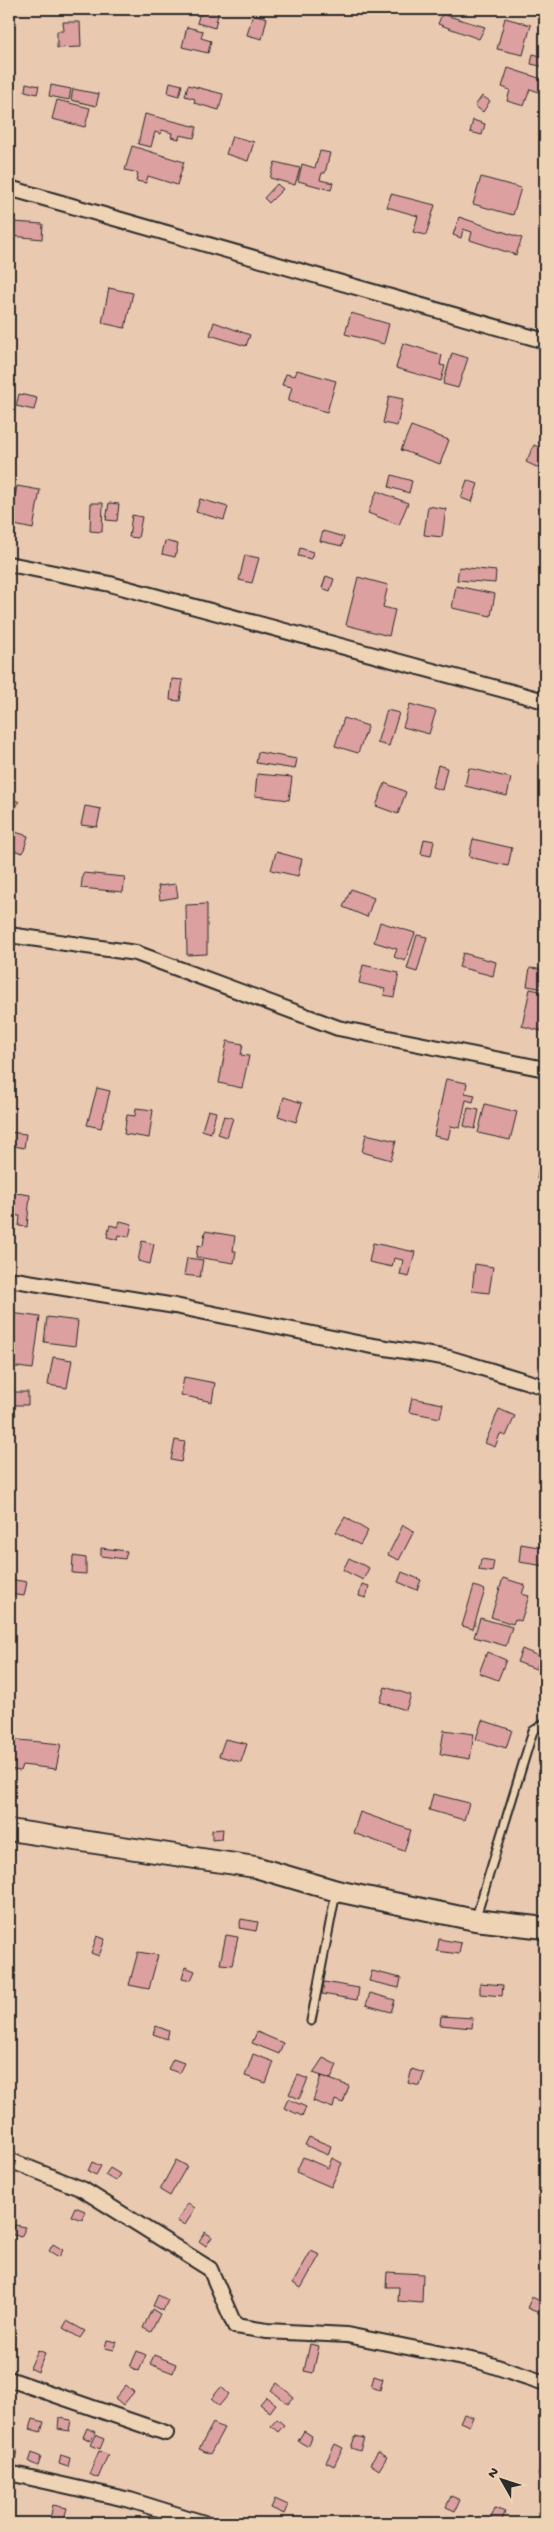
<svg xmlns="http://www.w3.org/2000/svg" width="554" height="2532" font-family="'Gochi Hand',sans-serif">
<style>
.building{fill:#dba09f;stroke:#2b2b2b}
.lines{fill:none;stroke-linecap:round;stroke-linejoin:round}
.lane-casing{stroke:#2b2b2b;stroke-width:11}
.street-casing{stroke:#2b2b2b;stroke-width:18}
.secondary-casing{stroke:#2b2b2b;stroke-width:24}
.lane{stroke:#eed3b5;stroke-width:7}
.street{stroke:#eed3b5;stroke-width:14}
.secondary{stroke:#eed3b5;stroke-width:20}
</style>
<rect width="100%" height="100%" fill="#eac9b1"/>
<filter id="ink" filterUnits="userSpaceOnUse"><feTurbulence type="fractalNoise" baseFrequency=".02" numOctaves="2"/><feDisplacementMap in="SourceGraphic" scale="10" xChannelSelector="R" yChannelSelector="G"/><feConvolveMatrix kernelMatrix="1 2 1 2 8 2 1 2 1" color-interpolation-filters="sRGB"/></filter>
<g filter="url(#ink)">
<!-- building -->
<path class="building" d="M201,9H219L215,28L197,23Z
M253,14L267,18L262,39L247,35Z
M442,14L485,27L479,39L438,24Z
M505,18L531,25L523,55L497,49Z
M63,22H80L81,47L57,48V31H64Z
M187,27L203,31L201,38L211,41L208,53L182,47Z
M533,54L545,57V67L531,64Z
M508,68L545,80V94L530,89L524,106L507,101L510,90L502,87Z
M170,82L182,85L179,96L168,93Z
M26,83L39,86L37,94L25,91Z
M51,85L71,89L69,100L49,96Z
M188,85L223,94L219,110L194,103L195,99L185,96Z
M73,89L99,94L96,106L71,100Z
M482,96L490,101L483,112L475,106Z
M57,100L90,108L85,127L52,119Z
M145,114L197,127L194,138L180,135L179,139L171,137L172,133L162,130L161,134L155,132L151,147L138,144Z
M473,120L485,124L482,135L470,132Z
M232,136L254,142L248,161L226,154Z
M132,146L184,162L177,185L148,176L146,183L136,181L138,173L125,170Z
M320,151L330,153L325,173H322L320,180L333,183L331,190L298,181L302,164L315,168Z
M275,162L300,168L295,185L270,178Z
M481,177L521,188L513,215L473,204Z
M277,184L283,189L269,203L264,198Z
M391,194L435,205L426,235L413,232L418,216L387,207Z
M459,217L522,238L516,255L470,240L472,232L463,229L461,238L453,235Z
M13,222L43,224L42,239L12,236Z
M109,288L133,293L125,328L102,323Z
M351,313L389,324L384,344L345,334Z
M214,322L250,335L246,346L210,335Z
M403,343L442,355L440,365L445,366L441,381L396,368Z
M452,353L468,358L458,388L443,384Z
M297,370L336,381L327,412L288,401L292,387L282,385L286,374L295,376Z
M19,394L37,398L34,410L16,406Z
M389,396L403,399L397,426L383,423Z
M411,426L449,440L440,464L401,450Z
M534,445L545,450V471L526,462Z
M392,475L412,481L409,493L389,487Z
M467,480L478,484L472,502L461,498Z
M17,486L40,490L33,529L10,524Z
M377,491L408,503L399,525L368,513Z
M200,499L228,507L224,520L196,512Z
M91,503H103L102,532L90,531Z
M109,503L119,504L117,521L106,520Z
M428,506L446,509L442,537L424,535Z
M132,515L142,517L138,538L129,537Z
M323,531L344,537L342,546L320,541Z
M165,541L178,544L175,557L162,554Z
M300,548L313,552L311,559L298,556Z
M245,555L259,558L252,583L239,580Z
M459,567L496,571L495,583L457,580Z
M326,576L334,579L330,591L322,588Z
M358,577L388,585L383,607L395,610L389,636L346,625Z
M456,586L495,594L491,616L452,608Z
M172,679L183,680L180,701L170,700Z
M410,704L436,711L429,734L403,727Z
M387,710L399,713L389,746L377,743Z
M344,718L368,726L358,753L335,746Z
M258,752L297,759L295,769L256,763Z
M438,765L447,768L442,790L432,787Z
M469,768L511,778L507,796L465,786Z
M257,774L292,777L289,800L255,796Z
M385,783L406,792L398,814L376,806Z
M9,797L19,802L9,820Z
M85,806L101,809L97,827L81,825Z
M9,830L28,836L23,853L9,849Z
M424,839L434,841L431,856L421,854Z
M473,839L512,848L508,866L469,857Z
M276,852L302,859L298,876L271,870Z
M83,873L125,877L123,892L81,888Z
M176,884L178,897L160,900L158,886Z
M351,889L374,898L367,917L343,907Z
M207,904V954L187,955L186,905Z
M380,922L415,933L405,961L394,957L397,949L374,942Z
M417,935L427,937L417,972L407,969Z
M463,953L496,962L493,976L459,967Z
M363,965L399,973L394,997L384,995L385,989L359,983Z
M530,968L545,970V989L527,986Z
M530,989L545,992V1013L541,1031L522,1026Z
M227,1041L243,1044L241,1055L249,1056L242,1088L219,1083Z
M446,1079L467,1083L465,1093L475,1095L473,1102L466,1100L460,1128L451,1126L448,1139L434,1136Z
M97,1088L110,1091L101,1128L87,1125Z
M284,1097L302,1103L296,1122L278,1116Z
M485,1104L517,1112L510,1140L478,1133Z
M136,1108L153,1110L149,1138L124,1134L127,1115L135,1116Z
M468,1108L479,1110L475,1129L464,1126Z
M208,1110L216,1112L211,1133L202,1130Z
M224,1116L233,1118L227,1137L218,1134Z
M9,1132L26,1134L24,1148L9,1145Z
M366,1134L396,1141L391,1160L362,1152Z
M541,1153L545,1154V1180L537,1179Z
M9,1192L30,1195L27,1227L19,1226L20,1216L9,1215Z
M120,1221L132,1224L129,1237L119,1235L118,1240L107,1237L110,1225L118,1227Z
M205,1231L235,1236L233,1251H236L234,1263L196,1257L198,1245L203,1246Z
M142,1241L154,1244L150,1264L138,1261Z
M373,1243L415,1252L409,1277L400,1275L403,1260L394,1258L392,1267L369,1262Z
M187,1258L203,1260L200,1277L184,1275Z
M475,1264L493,1267L489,1293L472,1291Z
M11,1313L40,1317L33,1369L9,1366L12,1335H9Z
M47,1317L78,1321L75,1346L44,1342Z
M53,1357L72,1360L67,1388L48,1385Z
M184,1377L215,1383L212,1402L181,1395Z
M9,1392H28V1405H9Z
M412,1398L443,1404L440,1418L409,1412Z
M499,1409L515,1416L506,1436L500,1434L495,1447L485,1443Z
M175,1440L185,1442L181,1462L171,1460Z
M345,1517L368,1531L360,1545L336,1532Z
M403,1525L414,1531L399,1560L388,1555Z
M521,1544L545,1548V1566L519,1562Z
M101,1548L127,1551L125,1559L101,1556Z
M73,1556L86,1558V1574L72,1573Z
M349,1558L369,1568L363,1580L343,1570Z
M481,1559L494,1561L492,1572L479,1570Z
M402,1572L421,1580L417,1590L398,1582Z
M503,1578L525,1585L522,1594L529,1596L521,1621L515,1619L513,1624L491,1617Z
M9,1579L27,1582L24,1596L9,1594Z
M362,1584L369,1586L366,1598L359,1596Z
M474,1586L485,1590L473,1629L462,1626Z
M480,1618L512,1627L506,1646L474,1637Z
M522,1649L541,1657L536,1669L517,1662Z
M487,1652L506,1660L498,1680L479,1673Z
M385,1687L411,1695L406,1710L380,1702Z
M482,1720L512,1730L506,1748L476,1739Z
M444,1730L474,1734L470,1759L440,1754Z
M9,1739L61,1744L56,1769L22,1765L20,1771L9,1769Z
M225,1739L247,1744L241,1762L219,1756Z
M433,1794L469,1803L464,1820L429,1810Z
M360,1812L411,1830L404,1851L353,1833Z
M223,1829L222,1839L212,1840V1830Z
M241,1919L258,1922L256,1931L239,1928Z
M226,1935L238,1937L232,1965L220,1964Z
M97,1936L105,1939L99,1956L91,1953Z
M439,1939L461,1943L459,1954L437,1951Z
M138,1952L158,1955L149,1989L129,1985Z
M185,1967L195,1971L191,1980L182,1978Z
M372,1971L401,1978L399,1988L369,1981Z
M324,1982L359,1988L357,2000L322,1994Z
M480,1983L503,1985L502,1996L480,1994Z
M370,1993L395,2000L391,2012L366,2005Z
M441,2016L473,2018L472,2028L440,2025Z
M156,2026L169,2031L167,2039L153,2034Z
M257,2032L283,2043L279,2054L252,2043Z
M253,2054L274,2062L266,2083L245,2076Z
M323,2058L337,2065L331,2079L313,2073Z
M173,2059L184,2063L179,2073L168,2069Z
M412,2069L424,2073L420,2086L408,2083Z
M298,2075L308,2079L299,2099L289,2094Z
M321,2076L349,2086L343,2103L335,2100L333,2108L313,2101Z
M288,2099L306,2107L302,2116L284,2108Z
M309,2137L331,2146L328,2155L305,2145Z
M303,2157L328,2168L332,2158L342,2163L331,2187L296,2172Z
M176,2160L187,2166L170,2196L160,2190Z
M92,2162L101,2166L96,2175L88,2171Z
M110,2168L120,2174L115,2181L105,2175Z
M188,2203L195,2208L185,2225L177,2221Z
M75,2207L85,2211L82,2220L71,2216Z
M15,2225L26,2227L21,2237L11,2234Z
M205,2232L212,2237L206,2246L199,2241Z
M53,2244L63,2250L59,2257L49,2251Z
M311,2251L320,2255L301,2288L293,2283Z
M387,2272L423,2274L422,2303L398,2301L399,2287H386Z
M158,2295L168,2300L163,2311L153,2306Z
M532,2297L544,2303L539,2313L527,2308Z
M152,2309L160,2314L151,2332L143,2328Z
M67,2321L85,2331L80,2338L63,2328Z
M107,2340L117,2342L114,2350L105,2348Z
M310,2344L319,2346L313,2373L304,2371Z
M38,2350L45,2353L38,2372L30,2368Z
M137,2351L146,2355L139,2371L130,2367Z
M154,2355L176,2364L173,2373L150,2364Z
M374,2376L383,2379L380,2390L371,2387Z
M277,2383L294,2397L288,2404L271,2390Z
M126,2385L134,2392L123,2405L115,2398Z
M221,2387L229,2394L219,2406L211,2399Z
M266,2397L276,2404L270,2412L260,2404Z
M464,2414L473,2417L469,2426L460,2422Z
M59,2418L71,2420L69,2431L58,2429Z
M33,2419L44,2422L41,2432L30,2429Z
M277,2419L284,2425L278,2432L271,2426Z
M213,2423L224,2428L210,2454L199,2449Z
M87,2428L95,2432L91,2441L83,2437Z
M304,2431L312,2436L307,2446L298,2441Z
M96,2435L104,2439L100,2449L91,2445Z
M355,2436L364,2438L360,2451L351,2448Z
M335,2444L343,2448L334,2466L326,2462Z
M9,2448L17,2450L15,2459L9,2458Z
M99,2451L108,2455L98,2478L89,2474Z
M378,2452L387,2457L379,2470L370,2464Z
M32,2453L41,2457L38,2466L29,2462Z
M61,2455L70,2458L68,2467L59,2464Z
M542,2466L545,2467V2478L538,2475Z
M451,2496L460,2500L455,2511L446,2507Z
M275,2499L288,2505L284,2514L271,2508Z
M53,2505L67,2508L63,2523L50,2519Z
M495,2508L505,2512L501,2523H489Z"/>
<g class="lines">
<!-- lane casing -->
<g class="lane-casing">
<path id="lane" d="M476,1917L533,1731L545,1723
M311,2021L336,1892"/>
</g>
<!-- street casing -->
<g class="street-casing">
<path id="street" d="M9,188L545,341
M9,564L110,584L545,701
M9,935L136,953L338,1028L545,1069
M9,1279L175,1306L367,1345L449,1358L545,1387
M9,2160L82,2189L210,2269L235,2326L267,2331L347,2335L482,2362L545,2383
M9,2379L166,2433
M9,2473L130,2500L204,2523"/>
</g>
<!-- secondary casing -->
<g class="secondary-casing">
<path id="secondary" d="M9,1830L255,1867L337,1891L475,1920L545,1928"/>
</g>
<!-- lane -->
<use href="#lane" class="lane"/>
<!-- street -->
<use href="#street" class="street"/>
<!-- secondary -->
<use href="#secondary" class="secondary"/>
</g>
</g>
<!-- margin -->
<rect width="554" height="2532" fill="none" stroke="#eed3b5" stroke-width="30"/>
<rect x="15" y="15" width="524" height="2502" fill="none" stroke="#2b2b2b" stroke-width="2" filter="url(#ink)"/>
<!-- north arrow -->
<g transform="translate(502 2480) rotate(309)" stroke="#eed3b5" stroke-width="4" paint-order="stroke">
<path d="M0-4L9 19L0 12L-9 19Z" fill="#2b2b2b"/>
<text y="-8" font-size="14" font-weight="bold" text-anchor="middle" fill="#2b2b2b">N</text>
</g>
</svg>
